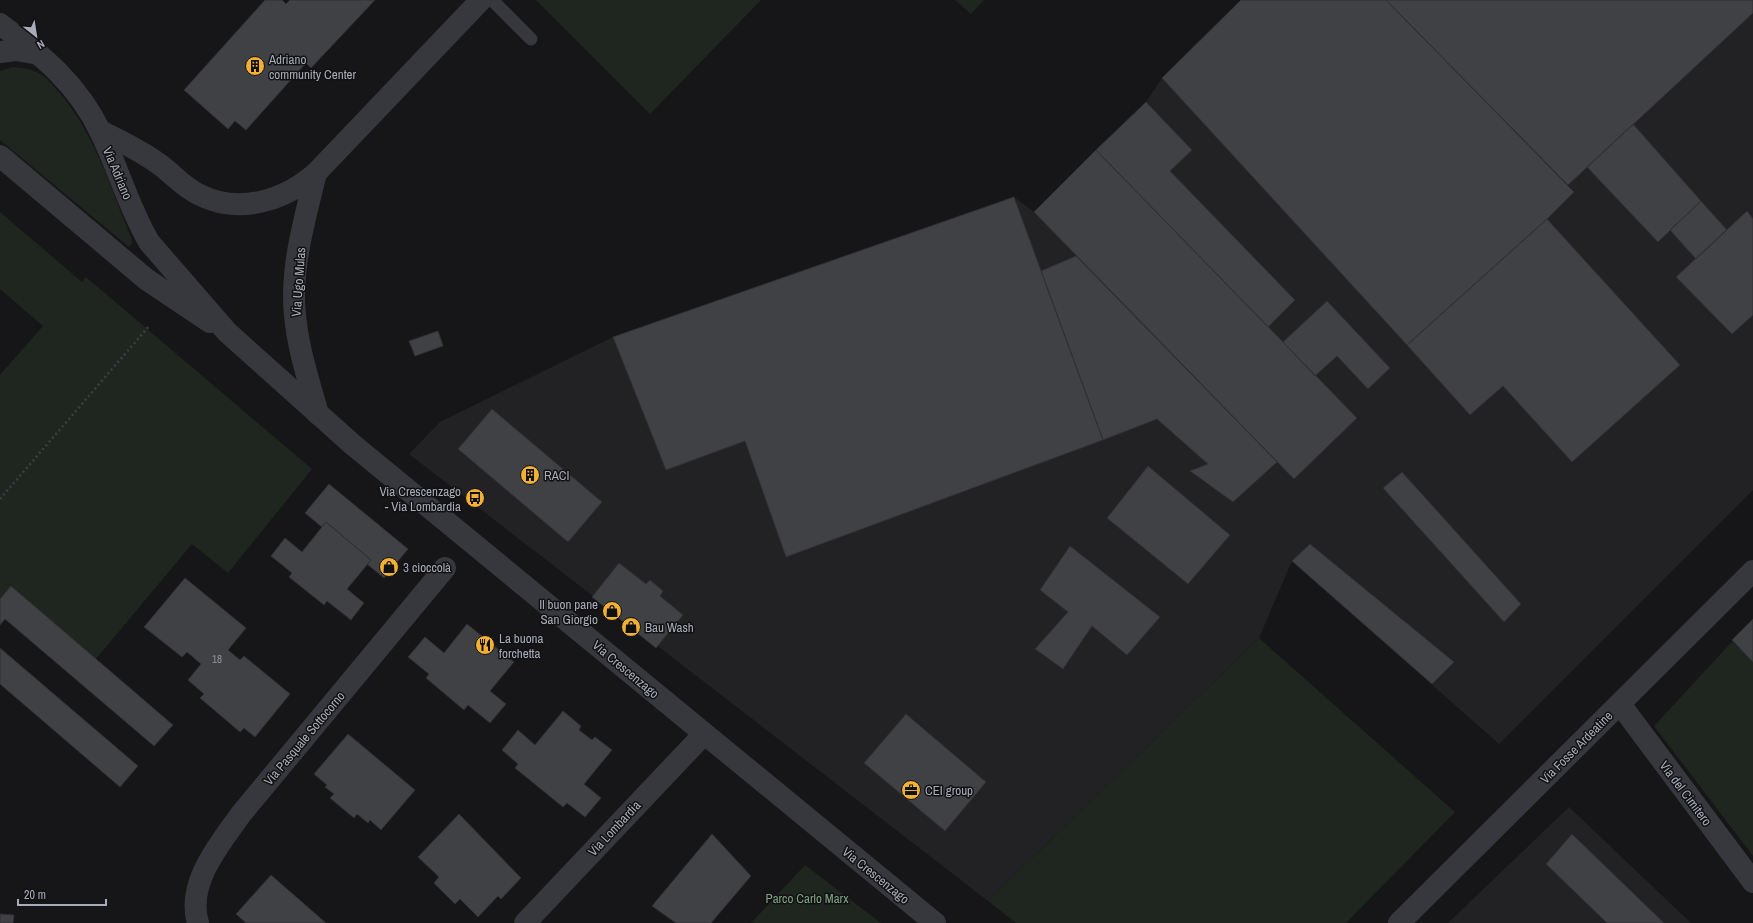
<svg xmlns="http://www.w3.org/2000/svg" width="1753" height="923" font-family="'Archivo Narrow',sans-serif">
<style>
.built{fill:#222225}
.green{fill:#1e261f}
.building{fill:#404145;stroke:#303034}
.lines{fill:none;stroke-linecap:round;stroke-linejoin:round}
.path{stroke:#3d3f44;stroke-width:2.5;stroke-dasharray:2 3;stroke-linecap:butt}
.service{stroke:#37383d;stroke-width:13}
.minor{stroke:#37383d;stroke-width:22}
.tertiary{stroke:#37383d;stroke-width:22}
.labels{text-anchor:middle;stroke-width:3;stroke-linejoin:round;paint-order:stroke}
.number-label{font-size:11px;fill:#8e929b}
.poi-label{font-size:13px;fill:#a8adb8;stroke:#111113;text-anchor:start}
.street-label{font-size:13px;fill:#a8adb8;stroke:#111113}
.park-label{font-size:13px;fill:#7fa381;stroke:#111113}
</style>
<rect width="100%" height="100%" fill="#161618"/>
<!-- built -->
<path class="built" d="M1241,0H1753V490L1499,744L1292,561L1259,638L988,901L409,454L440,422L613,337L1014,197L1034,212L1146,102L1162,78Z
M1569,807L1691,923H1448Z"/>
<!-- green -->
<path class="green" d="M536,0H761L650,114Z
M955,0H984L971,14Z
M13,67C23,68 33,69 42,75C48,79 52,85 57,90C94,131 110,187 131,237L132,243L129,247L0,140V71Z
M0,212L82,282L86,277L312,469L228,573L192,544L96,659L0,599V375L43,326L0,289Z
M1753,619V856L1654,726Z
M1259,638L1455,812L1346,923H1016L988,901Z
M805,865L881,923H751Z"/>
<!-- building -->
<path class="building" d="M265,0H282L286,4L290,0H375L311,68L306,63L246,130L235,121L228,129L184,90Z
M1241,0H1386L1574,192L1547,219L1407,345L1162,78Z
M1386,0H1753V13L1568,185Z
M1146,102L1192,150L1170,171L1295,300L1268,327L1096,150Z
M1633,124L1701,201L1658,242L1587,167Z
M1096,150L1357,418L1294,479L1034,212Z
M1014,197L1103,440L786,557L745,441L666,470L613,337Z
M1701,201L1727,230L1696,259L1670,230Z
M1747,211L1753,219V315L1732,334L1676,277Z
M1547,219L1680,365L1572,462L1503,386L1470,415L1407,345Z
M1076,256L1277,462L1233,502L1190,471L1208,464L1157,419L1103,440L1041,271Z
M1327,301L1390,368L1368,389L1337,356L1315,376L1283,342Z
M438,331L443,346L415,356L409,341Z
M492,409L602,502L568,542L458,449Z
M1148,466L1230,535L1188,584L1107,518Z
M1402,472L1521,604L1504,622L1383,488Z
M329,484L408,549L384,578L367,564L371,560L326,522L322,527L305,513Z
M326,522L371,560L347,589L364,603L351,620L327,601L324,605L289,577L292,573L271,556L285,538L302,552Z
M1310,544L1454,662L1432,684L1292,561Z
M1070,546L1160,617L1127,655L1092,626L1063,669L1035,649L1068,612L1040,590Z
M619,563L646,584L650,580L663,591L660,596L683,615L656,648L592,597Z
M185,578L246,628L228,650L240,660L244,656L290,694L255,737L244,728L240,732L200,698L204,694L188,680L201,664L187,652L182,657L144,627Z
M11,586L173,725L154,746L5,619L0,625V599Z
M1753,619V662L1732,640Z
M467,624L514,662L490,691L506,704L490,723L468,705L464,710L426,678L429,674L408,657L425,637L444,653Z
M0,648L138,766L120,787L0,684Z
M563,711L581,726L579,730L592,740L595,737L612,750L584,784L601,798L585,817L567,803L563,807L515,768L518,764L502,750L518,730L535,745Z
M906,714L986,782L945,831L864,763Z
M348,734L415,790L381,830L370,820L368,823L357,814L354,818L330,798L334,794L325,787L327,785L314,774Z
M459,814L521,878L501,899L498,896L478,917L460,899L455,904L434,883L439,877L418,857Z
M712,834L751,876L711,923H676L652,906Z
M1572,834L1664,923H1607L1546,864Z
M271,875L326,923H246L236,914Z
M0,914L14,915L13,923H0Z"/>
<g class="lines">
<!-- path -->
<path class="path" d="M0,499L150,325"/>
<!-- service -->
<path class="service" d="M492,0L531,39"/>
<!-- minor -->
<path class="minor" d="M100,131C121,141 141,151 159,164C173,174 184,188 200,195C240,215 285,200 316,173L481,0
M316,173C305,218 290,269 295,315C298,349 309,382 318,414
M1620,704L1753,882
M198,923C186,883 220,844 241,814L445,568
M525,923L704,734
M1399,923L1753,571"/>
<!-- tertiary -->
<path class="tertiary" d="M0,24C42,55 78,84 101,133C118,168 129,208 149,242L227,332L352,444L935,923
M0,52L16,50L39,54
M0,156L146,279L210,322"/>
</g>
<!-- icons -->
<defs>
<g id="building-disc" transform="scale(1)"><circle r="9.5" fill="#f2b134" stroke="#111113"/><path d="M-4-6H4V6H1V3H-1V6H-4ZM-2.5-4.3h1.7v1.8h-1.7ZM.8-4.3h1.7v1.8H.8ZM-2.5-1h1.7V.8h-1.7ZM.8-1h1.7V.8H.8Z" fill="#111"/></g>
<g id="bus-disc" transform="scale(1)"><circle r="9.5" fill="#f2b134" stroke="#111113"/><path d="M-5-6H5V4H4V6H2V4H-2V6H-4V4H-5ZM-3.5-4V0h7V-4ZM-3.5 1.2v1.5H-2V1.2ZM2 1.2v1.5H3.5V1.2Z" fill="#111"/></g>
<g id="shop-disc" transform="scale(1)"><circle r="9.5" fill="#f2b134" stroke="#111113"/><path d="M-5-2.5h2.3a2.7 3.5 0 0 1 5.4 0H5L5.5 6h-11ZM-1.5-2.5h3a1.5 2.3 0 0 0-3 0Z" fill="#111"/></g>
<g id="restaurant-disc" transform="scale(1)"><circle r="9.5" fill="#f2b134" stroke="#111113"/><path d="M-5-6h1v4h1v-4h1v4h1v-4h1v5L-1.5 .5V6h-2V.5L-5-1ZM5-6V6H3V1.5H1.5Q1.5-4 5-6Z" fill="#111"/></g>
<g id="office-disc" transform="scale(1)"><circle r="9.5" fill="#f2b134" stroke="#111113"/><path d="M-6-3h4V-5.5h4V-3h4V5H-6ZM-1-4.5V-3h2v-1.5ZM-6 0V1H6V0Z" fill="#111"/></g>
</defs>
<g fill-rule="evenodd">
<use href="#building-disc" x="255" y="66"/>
<use href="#building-disc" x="530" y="475"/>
<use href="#bus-disc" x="475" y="498"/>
<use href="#shop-disc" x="389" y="567"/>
<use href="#shop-disc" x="612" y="611"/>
<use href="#shop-disc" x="631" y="627"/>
<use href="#restaurant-disc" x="485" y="645"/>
<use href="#office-disc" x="911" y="790"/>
</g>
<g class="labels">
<!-- number labels -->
<g class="number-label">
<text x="217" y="663">18</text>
</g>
<!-- poi labels -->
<g class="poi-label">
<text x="269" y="64">Adriano<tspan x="269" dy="15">community Center</tspan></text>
<text x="544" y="480">RACI</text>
<text x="461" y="496" text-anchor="end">Via Crescenzago<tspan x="461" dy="15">- Via Lombardia</tspan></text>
<text x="403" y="572">3 cioccolà</text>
<text x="598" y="609" text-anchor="end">Il buon pane<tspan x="598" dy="15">San Giorgio</tspan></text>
<text x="645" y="632">Bau Wash</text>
<text x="499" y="643">La buona<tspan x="499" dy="15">forchetta</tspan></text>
<text x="925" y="795">CEI group</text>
</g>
<!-- street labels -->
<g class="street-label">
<text transform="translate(118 173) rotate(67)" y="5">Via Adriano</text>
<text transform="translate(298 282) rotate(-86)" y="5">Via Ugo Mulas</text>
<text transform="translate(626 669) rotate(40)" y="5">Via Crescenzago</text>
<text transform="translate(304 738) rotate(-50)" y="5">Via Pasquale Sottocorno</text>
<text transform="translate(1576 747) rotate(-45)" y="5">Via Fosse Ardeatine</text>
<text transform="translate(1686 793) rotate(53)" y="5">Via del Cimitero</text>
<text transform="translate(614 828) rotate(-47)" y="5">Via Lombardia</text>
<text transform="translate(876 875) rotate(39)" y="5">Via Crescenzago</text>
</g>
<!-- park labels -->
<g class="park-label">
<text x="807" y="903">Parco Carlo Marx</text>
</g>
</g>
<!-- north arrow -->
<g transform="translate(36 36) rotate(150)" stroke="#111113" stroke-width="3" paint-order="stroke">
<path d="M0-3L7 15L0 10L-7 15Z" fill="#a8adb8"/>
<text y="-6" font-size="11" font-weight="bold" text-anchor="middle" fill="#a8adb8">N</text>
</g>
<!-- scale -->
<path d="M18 899v6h88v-6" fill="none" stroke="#a8adb8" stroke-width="2"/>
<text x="24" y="899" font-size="12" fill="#a8adb8" stroke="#111113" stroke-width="3" paint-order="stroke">20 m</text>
</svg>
